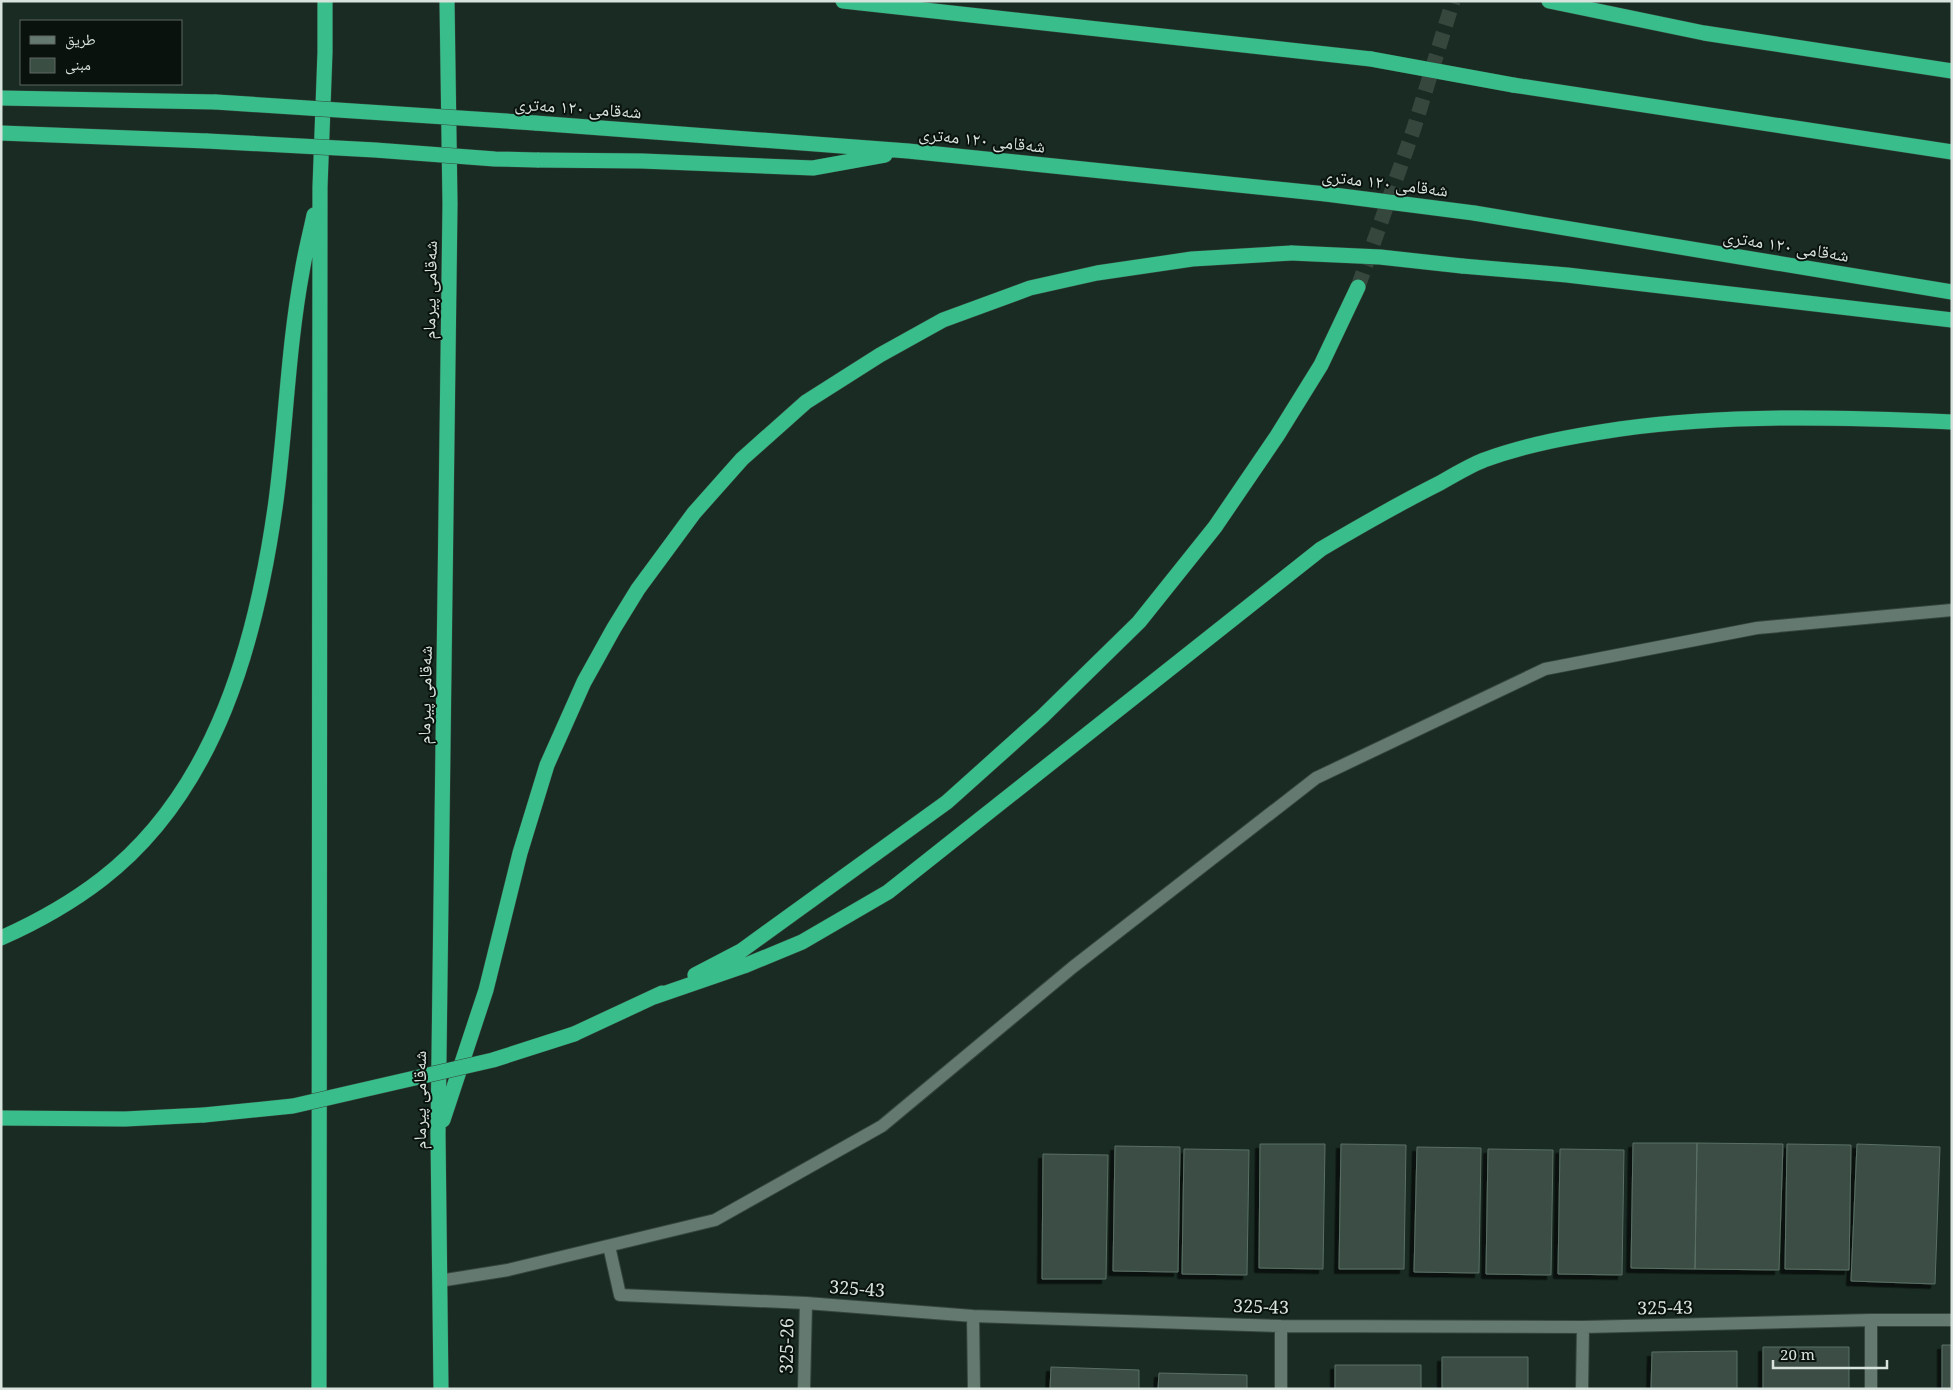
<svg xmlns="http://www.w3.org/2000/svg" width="1953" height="1390" font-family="'Noto Serif','Noto Naskh Arabic',serif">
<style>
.building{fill:#3a4e44;stroke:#5b6f65;filter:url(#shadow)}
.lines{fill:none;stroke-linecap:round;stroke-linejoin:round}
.highway-tunnel{stroke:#36473e;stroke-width:15;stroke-dasharray:15 8;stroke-linecap:butt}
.minor-casing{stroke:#36463e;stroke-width:14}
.highway-casing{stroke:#36463e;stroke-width:16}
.minor{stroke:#64796f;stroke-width:12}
.highway{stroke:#39be8b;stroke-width:15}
.highway-bridge-casing{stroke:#36463e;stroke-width:16;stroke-linecap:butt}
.highway-bridge{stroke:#39be8b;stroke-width:15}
.labels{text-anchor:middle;stroke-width:4;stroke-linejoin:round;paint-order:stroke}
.street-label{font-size:18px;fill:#d8e3dd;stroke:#0a120e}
</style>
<defs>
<filter id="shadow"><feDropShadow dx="-4.5" dy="4.5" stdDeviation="0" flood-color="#0009"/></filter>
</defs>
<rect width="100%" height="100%" fill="#192b22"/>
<!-- building -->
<path class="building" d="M1633,1143H1697L1695,1269L1631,1268Z
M1697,1143L1783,1144L1779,1270L1695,1269Z
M1260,1144H1325L1323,1269L1259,1268Z
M1341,1144L1406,1145L1404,1269H1339Z
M1787,1144L1851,1145L1849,1270L1785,1269Z
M1857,1144L1940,1147L1935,1284L1851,1281Z
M1115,1146L1180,1147L1178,1272L1113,1271Z
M1417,1147L1481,1148L1479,1273L1414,1272Z
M1184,1149L1249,1150L1247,1275L1182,1274Z
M1488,1149L1553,1150L1551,1275L1486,1274Z
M1560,1149L1624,1150L1622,1275L1558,1274Z
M1043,1154L1108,1155L1106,1279H1042Z
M1942,1345H1952V1389H1942Z
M1763,1347H1849V1389H1763Z
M1737,1351V1389H1651L1652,1352Z
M1442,1357H1528V1389H1442Z
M1335,1365H1421V1389H1335Z
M1051,1367L1139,1370V1389H1050Z
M1159,1373L1247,1375V1389H1158Z"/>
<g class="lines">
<!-- highway-tunnel -->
<path class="highway-tunnel" d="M1358,287L1414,128L1453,1"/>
<!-- minor casing -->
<g class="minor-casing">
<path id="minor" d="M609,1246L620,1295L806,1303L973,1316L1281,1326L1583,1327L1871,1320H1952
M439,1281L508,1270L715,1220L882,1126L1073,967L1316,778L1545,669L1757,628L1952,610
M973,1316L974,1389
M1281,1326V1389
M804,1389L806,1303
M1582,1389L1583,1327
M1871,1389V1320"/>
</g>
<!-- highway casing -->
<g class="highway-casing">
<path id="highway" d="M843,1L1371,59
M1549,1L1704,33L1952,71
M1513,85L1952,152
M1,98L216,102
M535,123L908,151L1326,194
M1,133L207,141
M537,160L642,161L813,168L885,155
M1474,213L1952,292
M1462,266L1567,275L1952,320
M1,938C37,922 71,903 102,879C217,790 257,639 276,501C286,425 288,348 302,272C305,253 310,234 314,215
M695,975L741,951L947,802L1043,716L1139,622L1215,527L1277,436L1321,365L1358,287
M654,997L744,966L802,942L888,892L1321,549C1360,526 1400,503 1440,483C1454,475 1469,466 1484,460C1528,444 1573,436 1620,429C1730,414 1841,417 1952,422
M574,1034L662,993
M1,1118L125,1119L204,1115
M443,1120L486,990L520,853L547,765L584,682L614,628L638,589L694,513L742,459L806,402L880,355L943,320L1030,288L1097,273L1192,259L1292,253
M319,1389L320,187L325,52V1
M441,1389L438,1134L450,204L447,1"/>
</g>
<!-- minor -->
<use href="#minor" class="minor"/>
<!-- highway -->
<use href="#highway" class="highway"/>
<!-- highway-bridge casing -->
<g class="highway-bridge-casing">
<path id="highway-bridge" d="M1371,59L1513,85
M216,102L535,123
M207,141L375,150L495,159L537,160
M1326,194L1474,213
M1292,253L1380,257L1462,266
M204,1115L293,1106L493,1060L574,1034"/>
</g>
<!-- highway-bridge -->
<use href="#highway-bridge" class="highway-bridge"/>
</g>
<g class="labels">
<!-- street labels -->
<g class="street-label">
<text transform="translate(578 108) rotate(4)" y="6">شەقامی ١٢٠ مەتری</text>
<text transform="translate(982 140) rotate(6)" y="6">شەقامی ١٢٠ مەتری</text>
<text transform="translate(1385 183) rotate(7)" y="6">شەقامی ١٢٠ مەتری</text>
<text transform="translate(1786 246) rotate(9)" y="6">شەقامی ١٢٠ مەتری</text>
<text transform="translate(430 290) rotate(-89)" y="6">شەقامی پیرمام</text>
<text transform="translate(425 695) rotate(-89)" y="6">شەقامی پیرمام</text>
<text transform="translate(420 1100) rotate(-90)" y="6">شەقامی پیرمام</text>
<text transform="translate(857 1289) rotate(4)" y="6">325-43</text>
<text transform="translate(1261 1307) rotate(2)" y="6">325-43</text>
<text transform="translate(1665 1308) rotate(-1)" y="6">325-43</text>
<text transform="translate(787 1346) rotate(-89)" y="6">325-26</text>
</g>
</g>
<!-- border -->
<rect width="1953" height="1390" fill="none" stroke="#d8e3dd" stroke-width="5"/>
<!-- legend -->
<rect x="20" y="20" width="162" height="65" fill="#0a120e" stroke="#5c6661"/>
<rect x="30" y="36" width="25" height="8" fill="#64796f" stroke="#5c6661"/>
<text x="65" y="45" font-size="15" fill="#d8e3dd">طريق</text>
<rect x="30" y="58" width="25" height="15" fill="#3a4e44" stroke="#5c6661"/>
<text x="65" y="70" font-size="15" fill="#d8e3dd">مبنى</text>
<!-- scale -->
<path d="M1773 1360v8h114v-8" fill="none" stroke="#d8e3dd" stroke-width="2.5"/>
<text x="1780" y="1360" font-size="15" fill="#d8e3dd" stroke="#0a120e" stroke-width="4" paint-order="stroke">20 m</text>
</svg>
